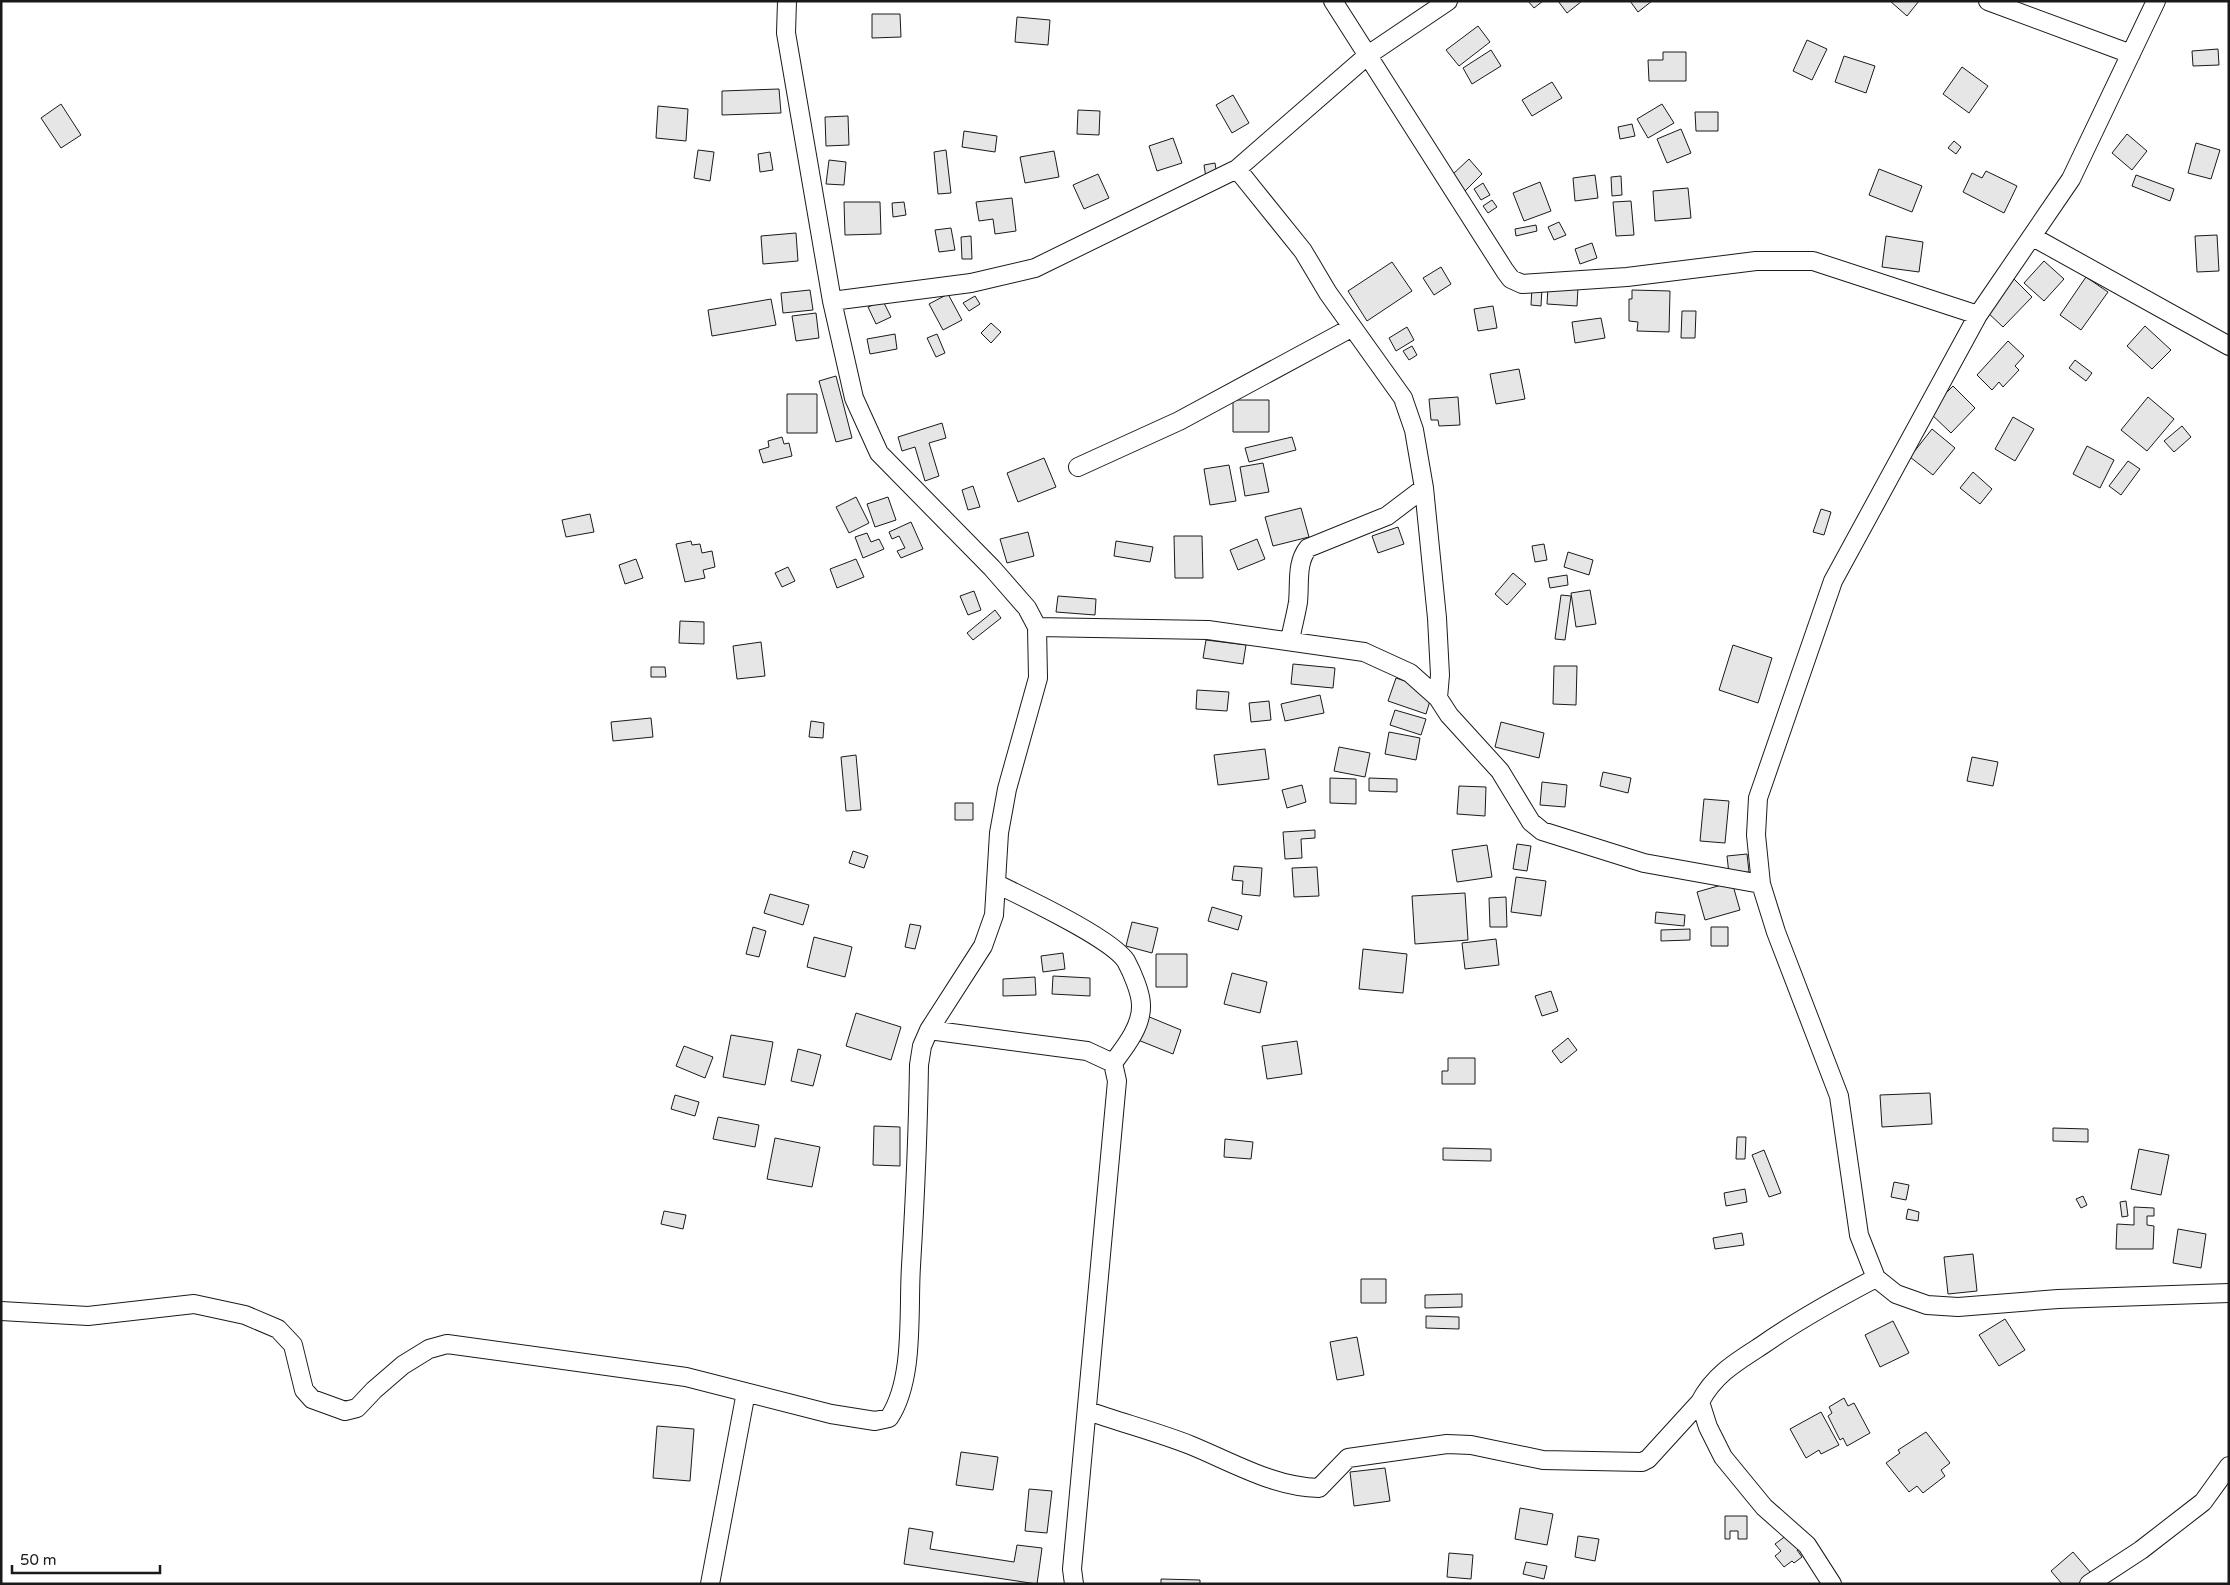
<svg xmlns="http://www.w3.org/2000/svg" width="2230" height="1585" font-family="'Varela Round',sans-serif">
<style>
.building{fill:#e6e6e6;stroke:#1a1a1a}
.lines{fill:none;stroke-linecap:round;stroke-linejoin:round}
.street-casing{stroke:#1a1a1a;stroke-width:20}
.street{stroke:#fff;stroke-width:18}
</style>
<rect width="100%" height="100%" fill="#fff"/>
<!-- building -->
<path class="building" d="M1528,1H1543L1534,8Z
M1558,1H1582L1567,13Z
M1630,1H1652L1638,12Z
M1890,1H1919L1907,16Z
M872,14H900L901,37L872,38Z
M1017,17L1050,20L1048,45L1015,42Z
M1478,26L1490,42L1459,66L1446,50Z
M1807,40L1827,49L1812,80L1793,71Z
M2218,49L2219,65L2193,66L2192,51Z
M1491,50L1501,66L1472,84L1463,68Z
M1663,52H1686V81H1649L1648,60H1663Z
M1844,56L1875,66L1866,93L1835,82Z
M1962,67L1988,86L1969,113L1943,94Z
M1552,82L1562,98L1532,116L1522,100Z
M779,89L781,113L722,115V91Z
M1233,95L1249,123L1232,133L1216,105Z
M61,104L81,135L61,148L41,118Z
M1662,104L1674,123L1648,138L1637,119Z
M658,106L688,109L686,141L656,138Z
M1078,110L1100,111L1099,135L1077,134Z
M1695,112H1718V131H1696Z
M848,116L849,145L826,146L825,117Z
M1632,124L1635,136L1620,139L1618,127Z
M1681,129L1691,153L1667,163L1657,139Z
M964,131L997,136L995,152L962,147Z
M2127,134L2147,151L2132,170L2112,153Z
M1173,138L1182,163L1157,171L1149,146Z
M1954,141L1961,147L1956,154L1948,148Z
M2196,143L2220,150L2211,179L2188,173Z
M698,150L714,152L710,181L694,178Z
M946,150L951,193L938,194L934,152Z
M1054,151L1059,177L1025,183L1020,157Z
M770,152L773,170L760,172L758,154Z
M1469,159L1482,174L1465,191L1451,176Z
M829,160L846,162L844,185L826,184Z
M1215,163L1217,176L1206,178L1204,165Z
M1879,169L1922,186L1912,212L1869,195Z
M1986,171L2017,186L2004,213L1963,192L1972,173L1982,178Z
M1098,174L1109,198L1084,209L1073,185Z
M1595,175L1598,198L1575,201L1573,178Z
M2136,175L2174,189L2170,201L2132,186Z
M1621,176L1622,195L1612,196L1611,177Z
M1540,182L1551,211L1524,221L1513,193Z
M1483,183L1490,195L1481,200L1474,189Z
M1688,188L1691,218L1655,221L1653,191Z
M1012,198L1016,231L995,234L993,219L979,221L976,202Z
M1492,200L1497,207L1488,213L1483,206Z
M1631,201L1634,235L1616,236L1613,202Z
M844,202H880L881,234L845,235Z
M904,202L906,215L893,217L892,203Z
M1559,222L1566,235L1554,240L1548,227Z
M1536,225L1537,231L1516,236L1515,229Z
M951,228L955,250L939,252L935,230Z
M796,233L798,261L763,264L761,236Z
M2217,235L2219,271L2197,272L2195,236Z
M971,236L972,259H962L961,237Z
M1886,236L1923,242L1919,272L1882,267Z
M1592,243L1597,258L1580,264L1575,249Z
M2044,261L2064,279L2044,301L2024,283Z
M1392,262L1412,291L1367,321L1348,291Z
M1441,267L1451,284L1434,295L1423,278Z
M2086,277L2108,292L2081,330L2060,315Z
M2014,279L2032,297L2003,327L1985,310Z
M1548,286L1578,287L1577,306L1547,304Z
M1532,287L1542,288L1541,306L1531,305Z
M810,290L813,310L783,313L781,293Z
M1632,290L1670,291L1669,332L1637,331L1638,322L1629,321V299H1632Z
M948,294L962,320L943,330L929,304Z
M975,296L980,304L969,311L963,303Z
M771,299L776,325L712,336L708,310Z
M883,301L891,317L876,324L868,307Z
M1493,306L1497,328L1478,331L1474,309Z
M1682,311H1696L1695,338H1681Z
M816,313L819,338L796,341L792,316Z
M1601,318L1605,338L1575,343L1572,322Z
M991,323L1001,332L991,343L981,333Z
M2145,326L2171,350L2152,369L2127,346Z
M1407,327L1414,340L1396,351L1389,338Z
M895,334L897,349L870,354L867,339Z
M937,334L945,353L936,357L927,338Z
M2008,341L2024,356L2015,366L2019,370L2003,387L1999,382L1992,390L1977,375Z
M1412,346L1417,355L1409,360L1403,351Z
M2075,360L2092,373L2086,381L2069,368Z
M1519,369L1525,399L1496,404L1490,374Z
M836,376L852,438L836,442L819,381Z
M1953,386L1975,408L1951,433L1928,411Z
M787,394H817V433H787Z
M1458,397L1460,425L1439,426L1438,420H1431L1429,399Z
M2148,397L2174,419L2147,451L2121,430Z
M1233,400H1269V432H1233Z
M2013,417L2034,429L2015,461L1995,449Z
M942,423L946,438L929,443L939,476L925,481L915,447L902,451L898,437Z
M2182,426L2191,437L2174,452L2164,441Z
M1932,429L1955,448L1933,475L1910,457Z
M782,437L784,444L789,443L792,456L763,463L759,450L769,447L768,441Z
M1292,437L1296,450L1249,462L1245,448Z
M2087,446L2114,460L2100,488L2073,474Z
M1044,458L1056,487L1018,502L1007,473Z
M2128,461L2140,469L2121,495L2109,486Z
M1263,463L1269,492L1245,496L1240,467Z
M1229,465L1236,501L1210,505L1204,469Z
M1973,472L1992,489L1980,504L1960,488Z
M973,486L980,507L968,510L962,490Z
M856,497L869,523L849,533L836,507Z
M888,497L896,520L875,527L867,504Z
M1301,508L1309,537L1273,546L1265,517Z
M1821,509L1831,512L1824,535L1813,532Z
M590,514L594,532L566,537L562,520Z
M911,522L923,549L901,558L897,551L905,548L899,536L892,539L889,532Z
M1398,527L1404,544L1378,553L1372,536Z
M1028,532L1034,556L1007,563L1000,539Z
M867,533L871,542L879,539L884,549L863,558L855,537Z
M1174,536H1202L1203,578H1175Z
M1257,539L1265,559L1238,570L1230,550Z
M691,541L692,545L700,544L702,553L712,551L715,567L703,570L705,578L685,582L676,544Z
M1116,541L1153,547L1150,562L1114,556Z
M1544,544L1547,560L1535,562L1532,546Z
M1568,552L1593,560L1589,575L1564,567Z
M636,559L643,578L625,584L619,565Z
M856,559L864,577L837,588L830,569Z
M788,567L795,581L782,587L775,573Z
M1513,573L1526,584L1507,605L1495,594Z
M1567,575L1568,585L1550,588L1548,578Z
M1590,590L1596,624L1576,627L1571,593Z
M974,591L981,610L968,615L960,596Z
M1561,595L1571,596L1565,640L1555,639Z
M1058,596L1096,599L1095,615L1056,612Z
M995,610L1001,618L973,640L967,633Z
M680,621L704,622V644L679,643Z
M1206,640L1246,645L1243,664L1203,658Z
M761,642L765,676L737,679L733,646Z
M1733,645L1772,658L1758,703L1719,690Z
M1293,664L1335,668L1333,688L1291,684Z
M1554,666H1577L1576,705L1553,704Z
M651,667H665L666,677H651Z
M1396,678L1433,691L1426,714L1388,701Z
M1197,690L1229,692L1227,711L1196,709Z
M1320,695L1324,713L1285,721L1281,704Z
M1269,701L1271,720L1251,722L1249,703Z
M1395,710L1426,719L1421,735L1390,725Z
M651,718L653,737L613,741L611,722Z
M811,721L824,723L823,738L809,737Z
M1501,722L1544,733L1539,758L1495,747Z
M1389,732L1420,738L1416,760L1385,754Z
M1339,747L1370,753L1365,777L1334,771Z
M1265,749L1269,779L1218,785L1214,755Z
M856,755L861,810L846,811L841,757Z
M1972,757L1998,762L1993,786L1967,781Z
M1603,772L1631,778L1628,793L1600,786Z
M1330,778L1356,779V804L1330,803Z
M1369,778L1397,779V792L1369,791Z
M1542,782L1567,785L1565,807L1540,805Z
M1302,785L1306,802L1287,808L1282,790Z
M1459,786L1486,787L1485,816L1457,814Z
M1704,799L1729,801L1725,843L1700,841Z
M955,803H973V820H955Z
M1315,830V838L1301,839L1302,858L1285,859L1283,832Z
M1517,844L1531,846L1527,871L1513,869Z
M1487,845L1492,877L1457,882L1452,850Z
M853,851L868,856L864,868L849,863Z
M1747,854L1749,872L1729,874L1727,856Z
M1234,866L1262,868L1260,896L1242,894L1243,881L1232,880Z
M1317,867L1319,896L1294,897L1292,868Z
M1516,877L1546,881L1541,916L1511,912Z
M1732,882L1740,910L1705,920L1697,892Z
M1465,893L1468,940L1415,944L1412,896Z
M770,894L809,905L803,925L764,913Z
M1506,897L1507,927H1490L1489,898Z
M1212,907L1242,916L1238,930L1208,921Z
M1656,912L1685,915L1684,926L1655,923Z
M1132,922L1158,928L1152,953L1126,946Z
M910,924L921,926L915,949L905,947Z
M753,927L766,931L759,957L746,954Z
M1711,927H1728V946H1711Z
M1690,929V940L1661,941V930Z
M814,937L852,947L845,977L807,967Z
M1496,939L1499,965L1465,969L1462,943Z
M1363,949L1407,954L1403,993L1359,989Z
M1063,953L1065,969L1043,972L1041,956Z
M1156,954H1187V987H1156Z
M1232,973L1267,982L1260,1013L1224,1004Z
M1053,976L1090,978V996L1052,994Z
M1035,977L1036,995L1003,996V979Z
M1551,991L1558,1011L1542,1016L1535,996Z
M856,1013L901,1027L891,1060L846,1046Z
M1147,1016L1181,1030L1173,1054L1138,1040Z
M731,1035L773,1042L765,1085L723,1077Z
M1568,1038L1577,1050L1561,1063L1552,1051Z
M1297,1041L1302,1074L1267,1079L1262,1046Z
M684,1046L713,1057L705,1078L676,1066Z
M798,1049L821,1055L813,1086L791,1081Z
M1448,1058H1475V1084H1442V1071H1448Z
M1930,1093L1932,1124L1882,1127L1880,1095Z
M675,1095L699,1102L695,1116L671,1109Z
M718,1117L759,1125L755,1147L713,1139Z
M874,1126L900,1127V1166L873,1165Z
M2053,1128L2088,1129V1142L2053,1141Z
M1737,1137H1746L1745,1159H1736Z
M775,1138L820,1147L812,1187L767,1179Z
M1225,1139L1253,1142L1251,1159L1224,1157Z
M1443,1148L1491,1149V1161L1443,1160Z
M2139,1149L2169,1155L2161,1195L2131,1189Z
M1764,1150L1781,1193L1769,1197L1752,1155Z
M1894,1182L1909,1185L1906,1200L1891,1197Z
M1745,1189L1747,1202L1726,1206L1724,1193Z
M2083,1196L2087,1205L2081,1208L2076,1199Z
M2126,1201L2128,1216L2122,1217L2120,1202Z
M2134,1207L2154,1208V1216H2147V1225L2154,1226L2153,1249H2116L2117,1224L2134,1225Z
M1908,1209L1919,1212L1918,1221L1906,1219Z
M664,1211L686,1215L683,1229L661,1224Z
M2178,1229L2206,1234L2201,1268L2173,1263Z
M1742,1233L1744,1245L1715,1249L1713,1238Z
M1973,1254L1977,1291L1948,1294L1944,1257Z
M1361,1279H1386V1303H1361Z
M1462,1294V1307L1425,1308V1295Z
M1426,1316L1459,1317V1329L1426,1328Z
M2005,1319L2025,1350L1999,1366L1979,1335Z
M1893,1321L1909,1353L1880,1367L1865,1335Z
M1357,1337L1364,1375L1337,1380L1330,1342Z
M1844,1398L1848,1406L1854,1403L1870,1433L1847,1446L1843,1438L1840,1440L1828,1416L1832,1413L1829,1407Z
M1821,1412L1839,1445L1821,1454L1819,1450L1806,1458L1790,1429Z
M657,1426L694,1429L690,1481L653,1478Z
M1926,1432L1950,1463L1941,1470L1945,1476L1923,1493L1917,1486L1909,1492L1886,1463L1900,1453L1898,1450Z
M961,1452L998,1457L993,1490L956,1485Z
M1385,1468L1390,1501L1354,1506L1350,1472Z
M1029,1489L1052,1491L1047,1533L1025,1531Z
M1520,1508L1553,1514L1547,1545L1515,1539Z
M1725,1516H1747V1539H1738V1531H1730V1539H1725Z
M909,1528L933,1532L930,1549L1014,1562L1017,1545L1042,1548L1037,1584L904,1564Z
M1787,1535L1800,1548L1797,1550L1802,1557L1794,1563L1792,1561L1784,1567L1775,1556L1781,1551L1775,1544Z
M1578,1536L1599,1539L1595,1561L1575,1557Z
M2073,1552L2091,1573L2078,1584H2062L2051,1571Z
M1449,1553L1473,1555L1471,1579L1447,1577Z
M1526,1562L1547,1566L1544,1579L1523,1574Z
M1161,1579L1200,1580V1584H1161Z"/>
<g class="lines">
<!-- street casing -->
<g class="street-casing">
<path id="street" d="M1333,1L1505,271L1511,279L1522,284L1627,277L1756,261H1813L1978,315
M1988,1L2131,54
M2156,1L2071,179L1978,315L1833,581L1758,798L1756,835L1761,884L1776,932L1839,1096L1859,1235L1876,1278L1896,1294L1927,1305L1958,1307L2058,1299L2229,1293
M1237,169L1303,251L1328,293L1403,398L1414,430L1424,488L1437,618L1440,675L1438,698
M2033,237L2229,346
M832,301L971,283L1035,268L1237,169L1368,55L1448,1
M1078,467L1179,421L1351,328
M1037,627L1208,630L1364,652L1410,673L1438,698L1449,715L1500,771L1531,822L1542,831L1644,863L1761,884
M1290,641C1292,628 1296,615 1298,602C1300,583 1296,563 1308,548L1387,516L1424,488
M997,884C1025,898 1111,938 1126,961C1132,972 1141,993 1141,1005C1142,1026 1125,1047 1113,1063
M929,1030L1087,1051L1113,1063L1117,1081L1072,1569L1074,1584
M1,1311L88,1316L194,1304L245,1315L278,1329L293,1345L304,1390L312,1399L345,1411L357,1408L374,1390L403,1365L429,1349L447,1344L686,1377L831,1414L875,1421L889,1418C915,1379 908,1311 911,1266C915,1199 918,1132 919,1065L922,1046L929,1030L983,946L994,915L999,833L1007,789L1038,678L1037,627L1027,608L992,568L879,453L854,398L832,301L797,97L786,33L787,1
M1088,1411C1122,1423 1157,1432 1190,1445C1232,1462 1273,1487 1319,1488L1348,1458L1447,1444L1471,1445L1543,1460L1642,1462L1648,1459L1700,1402
M710,1584L746,1392
M1832,1584L1807,1545L1764,1507L1723,1457L1708,1427L1700,1402C1714,1375 1736,1362 1761,1346C1798,1320 1836,1299 1876,1278
M2089,1584L2141,1550L2203,1502L2229,1466"/>
</g>
<!-- street -->
<use href="#street" class="street"/>
</g>
<!-- border -->
<rect width="2230" height="1585" fill="none" stroke="#1a1a1a" stroke-width="5"/>
<!-- scale -->
<path d="M12 1565v8h148v-8" fill="none" stroke="#1a1a1a" stroke-width="2.5"/>
<text x="20" y="1565" font-size="15" fill="#1a1a1a" stroke="#ffffff" stroke-width="4" paint-order="stroke">50 m</text>
</svg>
